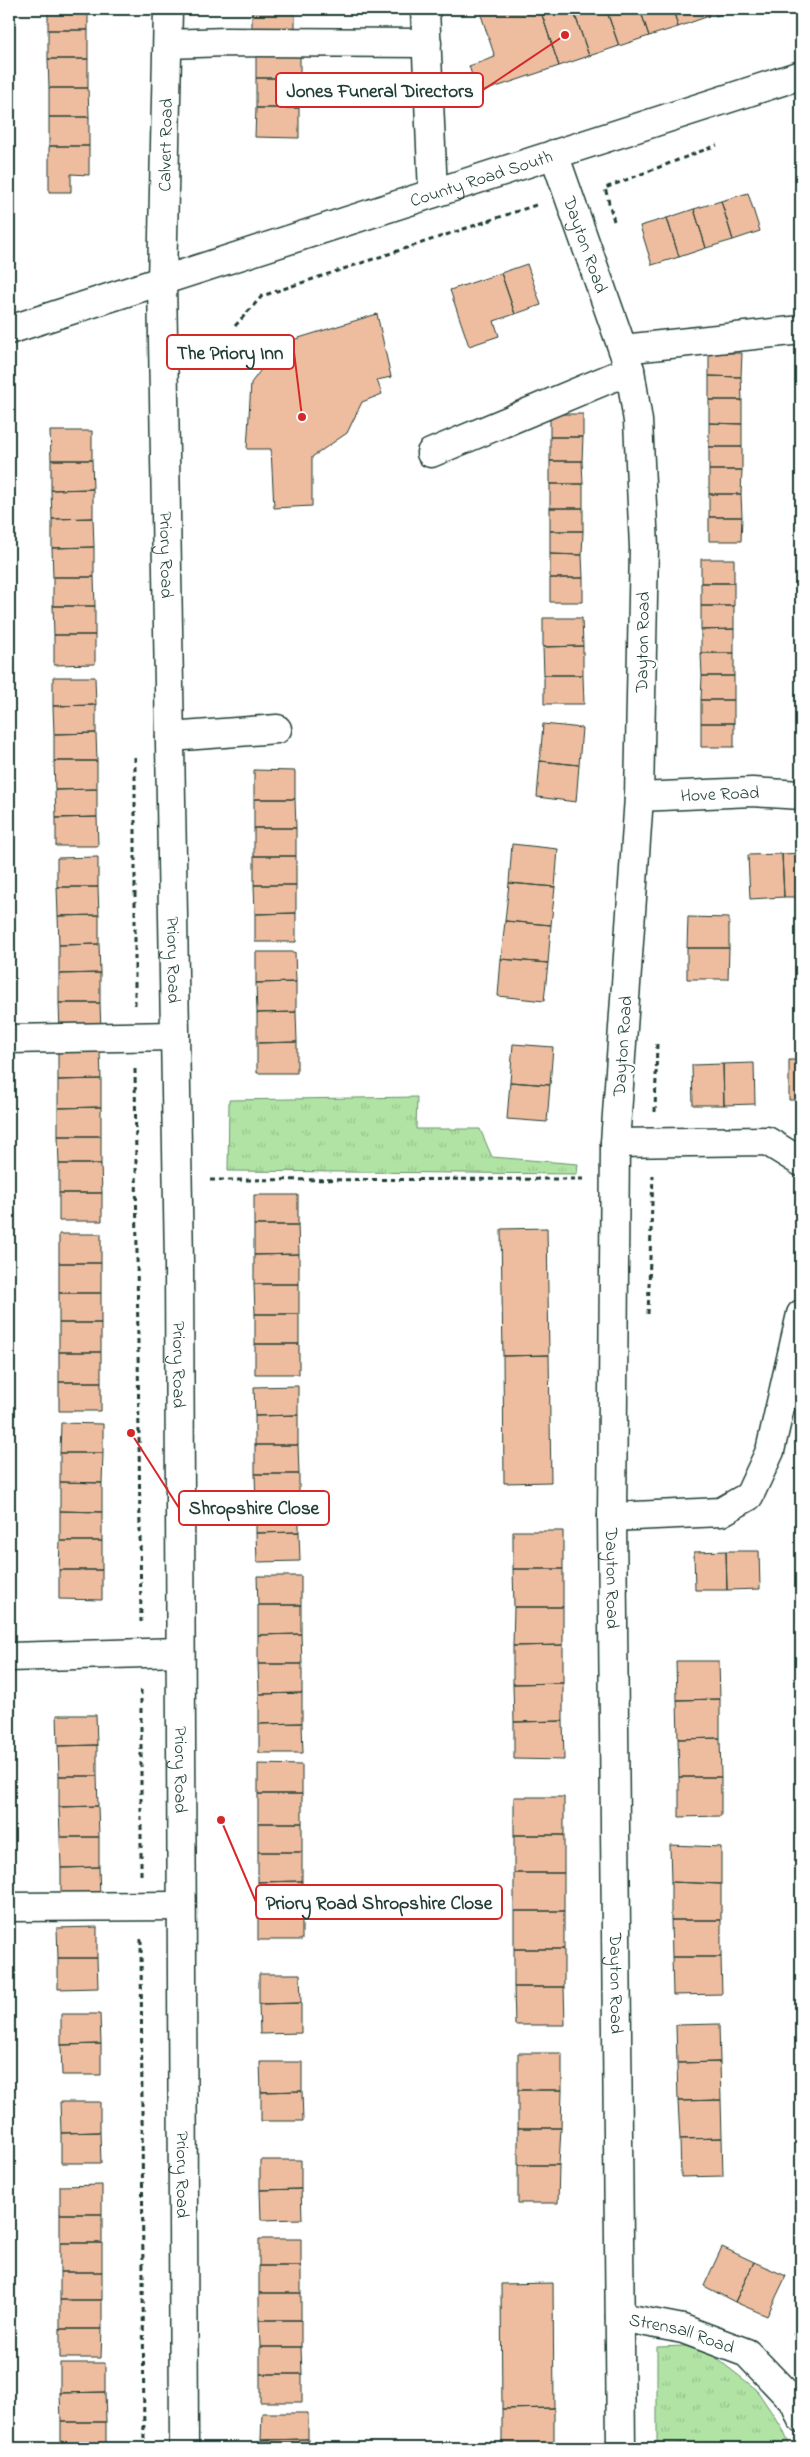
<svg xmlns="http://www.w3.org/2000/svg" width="810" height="2457" font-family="'Indie Flower',sans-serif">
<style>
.grass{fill:url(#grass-tufts);stroke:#68906c}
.building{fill:#eebd9f;stroke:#1f3d34}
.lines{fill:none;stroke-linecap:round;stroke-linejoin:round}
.minor-casing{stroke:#1f3d34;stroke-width:31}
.path{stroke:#1f3d34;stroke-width:3;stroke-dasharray:5 4;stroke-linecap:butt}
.minor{stroke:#fff;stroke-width:28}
.labels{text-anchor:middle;stroke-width:4.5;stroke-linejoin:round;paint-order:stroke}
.street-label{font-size:18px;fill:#1f3d34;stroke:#fff}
.leader{fill:none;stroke:#d62828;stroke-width:2}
.callout-dot{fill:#d62828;stroke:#fff;stroke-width:2}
.callout{fill:#fff;stroke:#d62828;stroke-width:2}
.callout-label{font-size:19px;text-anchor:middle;font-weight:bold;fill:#1f3d34}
</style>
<defs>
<pattern id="grass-tufts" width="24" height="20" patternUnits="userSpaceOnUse" patternTransform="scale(1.25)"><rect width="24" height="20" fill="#b1e3a4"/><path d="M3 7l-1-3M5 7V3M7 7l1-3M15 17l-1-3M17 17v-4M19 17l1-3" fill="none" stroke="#98c48e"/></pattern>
</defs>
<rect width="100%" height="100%" fill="#fff"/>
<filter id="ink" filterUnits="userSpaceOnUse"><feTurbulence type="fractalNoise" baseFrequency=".02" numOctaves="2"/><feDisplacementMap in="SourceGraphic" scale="10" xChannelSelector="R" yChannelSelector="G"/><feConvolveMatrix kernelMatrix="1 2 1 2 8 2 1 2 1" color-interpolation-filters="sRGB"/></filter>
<g filter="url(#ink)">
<!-- grass -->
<path class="grass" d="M417,1097L416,1129H480L492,1157L578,1164L577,1174L228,1171L229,1100Z
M685,2346L711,2354L756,2389L782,2428L791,2448H657V2347Z"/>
<!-- building -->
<path class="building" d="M48,9H88V30H48Z
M252,9H295V37H252Z
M479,9H540L559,66L478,93L469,66L495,57Z
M559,9H573L589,56L559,66L542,15Z
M573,9H606L619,46L589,56Z
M606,9H640L649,36L619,46Z
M640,9H673L678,27L649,36Z
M673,9H706L709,16L678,27Z
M713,9H735L716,16Z
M48,30H88V59H48Z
M256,48H300V78H256Z
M48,59H88V88H49Z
M256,78H300L299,108H256Z
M49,88H88L89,117H49Z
M256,108H299V138L255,137Z
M49,117H89V146H49Z
M49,146H89V175L71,174V192H49Z
M801,187V209L795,188Z
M748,193L760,231L733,240L721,201Z
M721,201L733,240L706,248L694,209Z
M694,209L706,248L679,257L667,218Z
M667,218L679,257L652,265L640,226Z
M527,264L541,305L515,314L501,273Z
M501,273L515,314L494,321L499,336L469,346L450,290Z
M377,314L391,377L377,380L382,394L362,402L347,433L312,457V506L274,508L271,449H247L251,383L272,355L289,341Z
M709,353H742L741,377L709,376Z
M709,376L741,377L742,400H709Z
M709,400H742V424L709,423Z
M550,414H583V437H550Z
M709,423L742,424V447H709Z
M50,431H92V460H51Z
M550,437H583L582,461H550Z
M709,447H742V470H709Z
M51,460H92L93,489L51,490Z
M550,461H582L583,484H550Z
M709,470H742L741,494H709Z
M550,484H583V508H550Z
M93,489V518L52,519L51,490Z
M709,494H741L742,517H709Z
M550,508H583V531H550Z
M709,517H742L741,541H709Z
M93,518L94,547L52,548V519Z
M550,531H583L582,555L550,554Z
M94,547V577H53L52,548Z
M550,554L582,555L583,578H550Z
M701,559H734V583H701Z
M53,577H94L95,606H53Z
M550,578H583V602H550Z
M701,583H734V606H701Z
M53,606H95V635H54Z
M701,606H734V629L701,630Z
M543,618H582L583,646L543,647Z
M734,629V653H701V630Z
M54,635H95V664L54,665Z
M583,646V675H544L543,647Z
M701,653H734V676H702Z
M544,675H583L584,704H544Z
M702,676H734V700H701Z
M53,677H95L96,705L53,706Z
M701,700H734V723H701Z
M96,705V733L54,734L53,706Z
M701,723H734V747H701Z
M543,724L582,728L579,765L540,761Z
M96,733L97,761H54V734Z
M54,761H97V789L55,790Z
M540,761L579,765L576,802L537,797Z
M254,770L295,771V799H254Z
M97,789V817L56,818L55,790Z
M254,799H295L296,828H254Z
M97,817L98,846H56V818Z
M254,828H296V856H254Z
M512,844L558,849L555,887L509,883Z
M801,853V897H784L782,854Z
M782,854L784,897L750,899L748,855Z
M254,856H296V885H254Z
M98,857V887H57V858Z
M509,883L555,887L551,925L505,921Z
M254,885H296V913L255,914Z
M57,887H98L99,915L58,916Z
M296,913V942H255V914Z
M99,915V944L59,945L58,916Z
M688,917L729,918V948H687Z
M505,921L551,925L548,963L501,959Z
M99,944L100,973L59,974V945Z
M687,948H729L728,979H687Z
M256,952H295L296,982L256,983Z
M501,959L548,963L544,1001L498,996Z
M100,973V1003H59V974Z
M296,982V1012L257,1013L256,983Z
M59,1003H100L101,1032H60Z
M296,1012L297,1042L257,1043V1013Z
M297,1042V1073H257V1043Z
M513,1044L553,1047L550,1085L510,1082Z
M58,1051H100L101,1079L58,1080Z
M789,1060H801V1100H789Z
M754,1063L755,1104L724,1105L723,1064Z
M723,1064L724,1105H693L692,1065Z
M101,1079V1107L58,1108V1080Z
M510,1082L550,1085L547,1122L507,1119Z
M101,1107V1136H58V1108Z
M58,1136H101V1164H59Z
M59,1164H101L102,1193H59Z
M59,1193H102V1221H59Z
M254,1195H298V1225H254Z
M254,1225H298L299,1254L254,1255Z
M547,1228L549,1355L503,1356L501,1229Z
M59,1234H101V1263H59Z
M299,1254V1284H254V1255Z
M59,1263H101V1293H59Z
M254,1284H299V1314H255Z
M59,1293H101V1323H59Z
M255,1314H299V1344H255Z
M59,1323H101V1352H59Z
M255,1344H299V1374H255Z
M59,1352H101V1382H59Z
M549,1355L551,1482L504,1483L503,1356Z
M59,1382H101V1411H59Z
M298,1386V1415L255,1416L254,1387Z
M298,1415V1445H255V1416Z
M61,1423L103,1424V1453H60Z
M255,1445H298L299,1474H255Z
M60,1453H103L102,1483L60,1482Z
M255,1474H299V1503H256Z
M60,1482L102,1483V1512L60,1511Z
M256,1503H299V1532L256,1533Z
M60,1511L102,1512V1541H60Z
M513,1531H563V1569H513Z
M299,1532L300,1561L257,1562L256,1533Z
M60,1541H102V1570H59Z
M726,1551H759L760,1589L727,1590Z
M726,1551L727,1590H695L694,1552Z
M513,1569H563V1607H514Z
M59,1570H102V1600L59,1599Z
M257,1576H301V1605H258Z
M258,1605H301V1634L258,1635Z
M514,1607H563V1645L513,1646Z
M301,1634L302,1664H258V1635Z
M563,1645V1683L513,1684V1646Z
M676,1661H719L720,1699L677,1700Z
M258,1664H302V1693L259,1694Z
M563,1683V1721L514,1722L513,1684Z
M302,1693V1723L259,1724V1694Z
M720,1699V1738L678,1739L677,1700Z
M57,1715H96L97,1745L58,1746Z
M563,1721L564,1760L514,1759V1722Z
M302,1723L303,1753H259V1724Z
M720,1738L721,1777H679L678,1739Z
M97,1745V1776H59L58,1746Z
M258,1764L302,1765V1794H258Z
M59,1776H97L98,1806L59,1807Z
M679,1777H721V1816L679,1817Z
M258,1794H302V1823H258Z
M514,1797H564V1835H514Z
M98,1806L99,1837H60L59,1807Z
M258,1823H302V1852H258Z
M514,1835H564V1873H514Z
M60,1837H99V1867L61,1868Z
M670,1845L721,1847V1884L671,1882Z
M258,1852H302V1881L258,1882Z
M99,1867L100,1898H61V1868Z
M514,1873H564V1911H514Z
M302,1881V1911H258V1882Z
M671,1882L721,1884V1920H671Z
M258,1911H302V1940H258Z
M514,1911H564V1949H514Z
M671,1920H721V1957H672Z
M97,1927V1958H58L57,1928Z
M514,1949H564V1987H514Z
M672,1957H721L722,1994L673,1995Z
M58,1958H97L98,1988L58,1989Z
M259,1974H300L301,2003L259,2004Z
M514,1987H564L565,2025H515Z
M301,2003V2033L260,2034L259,2004Z
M61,2014H100L101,2044L61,2045Z
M719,2024L720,2062L677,2063L676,2025Z
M101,2044V2075H62L61,2045Z
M518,2053H562V2090H518Z
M260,2062H302V2091L261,2092Z
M720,2062L721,2100L678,2101L677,2063Z
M518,2090H562L561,2128H518Z
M302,2091L303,2121H261V2092Z
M721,2100L722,2138L680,2139L678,2101Z
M60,2102H100V2132L61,2133Z
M518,2128H561L559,2165H518Z
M100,2132L101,2163H61V2133Z
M722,2138L723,2176L681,2177L680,2139Z
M260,2160H301V2189L260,2190Z
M518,2165H559L558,2203H518Z
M102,2185V2214H60V2186Z
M301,2189L302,2219L261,2220L260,2190Z
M60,2214H102V2243H60Z
M259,2239H301V2266H259Z
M60,2243H102V2272H60Z
M722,2247L754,2262L735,2302L704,2286Z
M754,2262L786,2276L767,2316L735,2302Z
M259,2266H301V2293H259Z
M60,2272H102V2300H60Z
M553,2283L554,2408L502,2409L501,2284Z
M259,2293H301V2320H259Z
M60,2300H102V2329H60Z
M259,2320H301V2347H260Z
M801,2327V2343L793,2334Z
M60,2329H102L101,2358H60Z
M260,2347H301L302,2374H260Z
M60,2363H105V2392L60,2393Z
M260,2374H302V2402H260Z
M105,2392L106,2422H61L60,2393Z
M554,2408V2448H502V2409Z
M262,2413H308V2439L261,2440Z
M61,2422H106V2448H61Z
M308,2439V2448H262L261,2440Z"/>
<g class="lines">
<!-- minor casing -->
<g class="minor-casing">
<g id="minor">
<path id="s1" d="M168,9L162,282L179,1263L184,2448"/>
<path d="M425,9L433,193"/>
<path d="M168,44L226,42L427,43"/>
<path id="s2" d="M554,154L630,370L638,421L644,547L639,797L615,1143L612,1517L621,2448"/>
<path id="s3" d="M9,330L801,75"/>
<path d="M623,349L801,330"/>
<path d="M431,453L630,370"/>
<path d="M170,737L277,729"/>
<path id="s4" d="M639,797L752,792L801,795"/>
<path d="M9,1039L175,1036"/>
<path d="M615,1143L767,1141L801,1162"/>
<path d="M612,1517L721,1512L749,1496L770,1451L801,1314"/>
<path d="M9,1657L180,1652"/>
<path d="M9,1907L181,1906"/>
<path id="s5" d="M620,2317L683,2329L747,2353L795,2403L801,2418"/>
</g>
</g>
<!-- path -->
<path class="path" d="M614,221L605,188L717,145
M235,326L262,296L539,204
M135,1005V754
M135,1069L141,1622
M655,1112L657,1043
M210,1180L584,1179
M648,1314L653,1175
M141,1875V1686
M141,1939L144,2448"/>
<!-- minor -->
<use href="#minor" class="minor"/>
</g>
</g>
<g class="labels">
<!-- street labels -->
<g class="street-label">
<text transform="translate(165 145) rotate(-89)" y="6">Calvert Road</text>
<text dy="6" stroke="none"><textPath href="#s3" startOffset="496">County Road South</textPath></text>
<text dy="6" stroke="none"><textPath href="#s2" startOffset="96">Dayton Road</textPath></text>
<text dy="6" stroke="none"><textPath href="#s1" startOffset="546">Priory Road</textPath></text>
<text transform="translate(642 642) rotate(-89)" y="6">Dayton Road</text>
<text dy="6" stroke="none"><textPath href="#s4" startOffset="81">Hove Road</textPath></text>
<text dy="6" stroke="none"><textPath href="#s1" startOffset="951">Priory Road</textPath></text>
<text transform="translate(622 1046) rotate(-86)" y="6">Dayton Road</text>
<text dy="6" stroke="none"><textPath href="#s1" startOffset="1356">Priory Road</textPath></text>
<text dy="6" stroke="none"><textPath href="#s2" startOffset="1439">Dayton Road</textPath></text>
<text dy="6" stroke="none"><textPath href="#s1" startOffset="1761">Priory Road</textPath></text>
<text dy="6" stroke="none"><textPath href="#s2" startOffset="1844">Dayton Road</textPath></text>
<text dy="6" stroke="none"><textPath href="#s1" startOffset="2166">Priory Road</textPath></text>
<text dy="6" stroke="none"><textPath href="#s5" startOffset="64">Strensall Road</textPath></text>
</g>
</g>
<!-- callouts -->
<path class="leader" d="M565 35L483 90M302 417L294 352M131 1433L179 1508M221 1820L256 1902"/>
<g class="callout-dot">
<circle cx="565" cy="35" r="5"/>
<circle cx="302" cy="417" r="5"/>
<circle cx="131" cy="1433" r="5"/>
<circle cx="221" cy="1820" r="5"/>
</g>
<g class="callout">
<rect x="276" y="73" width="207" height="34" rx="5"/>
<rect x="167" y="335" width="127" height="34" rx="5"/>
<rect x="179" y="1491" width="150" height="34" rx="5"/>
<rect x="256" y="1885" width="246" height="34" rx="5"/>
</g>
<g class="callout-label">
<text x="380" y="97">Jones Funeral Directors</text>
<text x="230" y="359">The Priory Inn</text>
<text x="254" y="1514">Shropshire Close</text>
<text x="379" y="1909">Priory Road Shropshire Close</text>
</g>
<!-- margin -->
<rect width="810" height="2457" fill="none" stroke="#fff" stroke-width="30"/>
<rect x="15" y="15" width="780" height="2427" fill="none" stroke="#1f3d34" stroke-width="2" filter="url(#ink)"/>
</svg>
